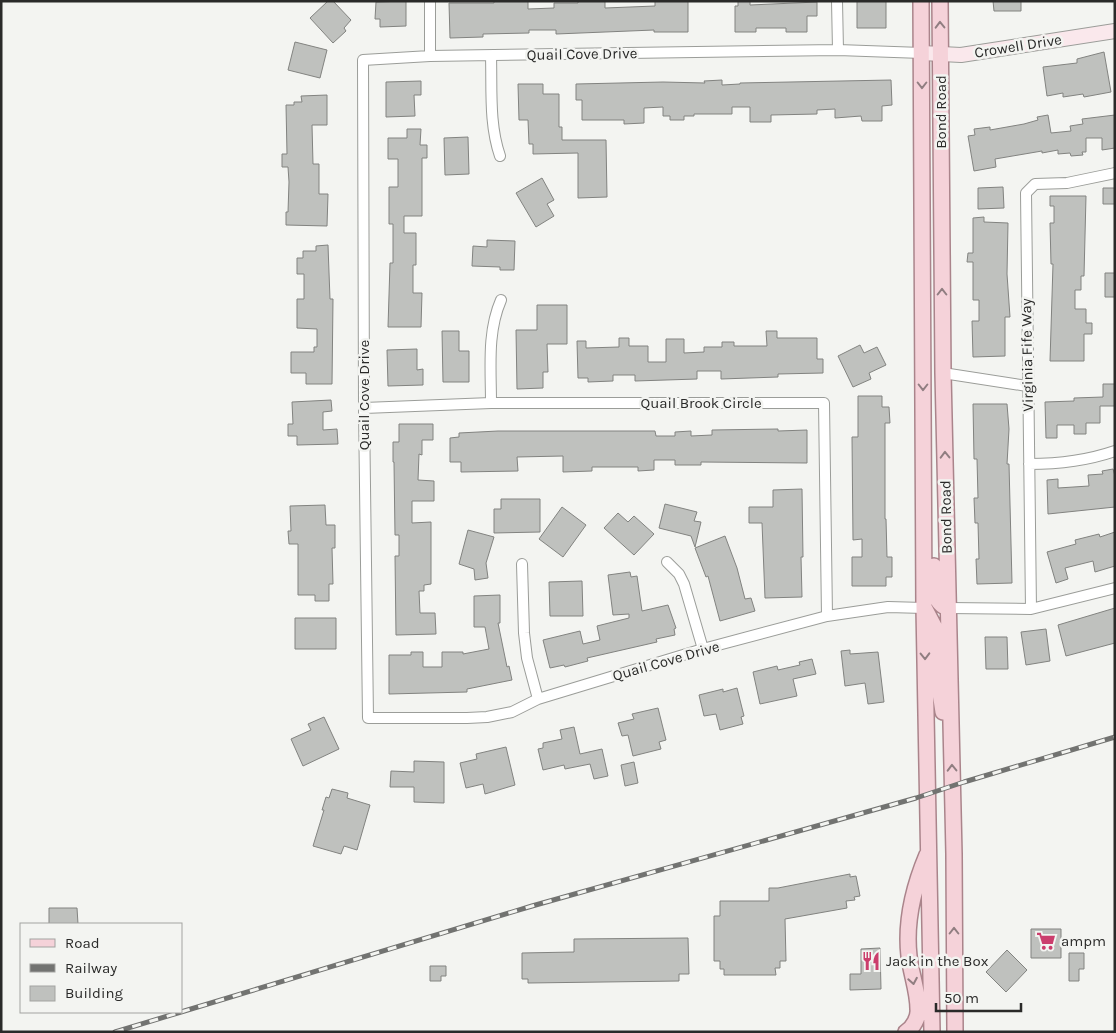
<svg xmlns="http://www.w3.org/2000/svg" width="1116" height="1033" font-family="Karla,sans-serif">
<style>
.building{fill:#bfc1be;stroke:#828380}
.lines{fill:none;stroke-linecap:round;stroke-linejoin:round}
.street-casing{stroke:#9b9d99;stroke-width:12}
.secondary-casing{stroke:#9b9d99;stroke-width:16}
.primary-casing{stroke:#aa848b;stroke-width:18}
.street{stroke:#fff;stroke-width:10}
.secondary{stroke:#fae8ec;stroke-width:14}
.primary{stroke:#f5d2d9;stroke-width:15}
.rail-casing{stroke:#727371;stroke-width:5}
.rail{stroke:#f3f4f1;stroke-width:3;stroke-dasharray:9;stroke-linecap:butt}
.oneway{stroke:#907e81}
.labels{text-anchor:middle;stroke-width:5;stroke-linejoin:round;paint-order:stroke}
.street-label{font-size:15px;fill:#2a2a29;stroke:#f3f4f1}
.poi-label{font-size:15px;fill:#2a2a29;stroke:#f3f4f1;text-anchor:start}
</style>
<rect width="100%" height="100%" fill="#f3f4f1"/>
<!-- building -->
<path class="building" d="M328,1H333L351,20L344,28L346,31L333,43L310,18Z
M406,1V26L380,27V19H375L376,2Z
M494,1H528V9L554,8V3H578V1H605V8L655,6V1H688V32H654V30L556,34V30H529V33L483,34V37L450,38L449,3H494Z
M738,1H750V5L817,2V16H807V32H786V28H756V32H735V6H738Z
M857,1H886V28H857Z
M993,1H1021V11H994Z
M295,42L327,50L320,78L288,70Z
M1104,52L1111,92L1084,97L1083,94L1063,97V93L1047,96L1043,67L1077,63V59Z
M722,80V85L740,84V83L891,80L892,105L882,106V121H862L861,116L835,118V109L817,110V114L771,115V122H750V107H732V114H694V116H684V120H670V116H663V107L644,108V123L624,124V120H582V100H576V84L663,82L705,83L704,81Z
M421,81V95H414L415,116L386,117V82Z
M518,84H543V94H559V127H562V140H606L607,197L578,198V153L533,154V144H529L528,120H519Z
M327,95V125H312L313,164H319V194H328L327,226L286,225V212H288L289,182L288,167H282V154H287L286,105H294V102H302L301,96Z
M1048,115L1051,133L1071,131L1070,126L1083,124L1082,119L1115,115V148L1102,150V138H1086V152H1082L1083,155L1071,156L1070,153L1058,154V150L1042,153V151L995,159L996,167L974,171L968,136L975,135L974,129L990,127V130L1024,124L1038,120L1037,117Z
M407,129H421L420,145H427V158H422V216H404V233H416V265H413V293H422L421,327H388L390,263H393V224H389V187H398V159H388V138H407Z
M468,137L469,174L445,175L444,138Z
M542,178L554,200L547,204L554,216L536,227L516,193Z
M1003,187L1004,208L978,209V188Z
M1103,188H1115V204H1103Z
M1050,196H1086L1084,276H1081V290H1075V309H1086V323H1092V334H1084V361H1050L1053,264H1051L1050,223H1054V206H1050Z
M984,217V222L1008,223L1007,274L1010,317H1005V356L973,357L972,321H979V300H973V262H967L968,253H973V218Z
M487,240L515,241L514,270H500V267L472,266L473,246L487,247Z
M328,245L330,299H333L332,384H306V373H291V352H314V347H317V329L297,328V299H304V274H297V258H303V251H316V246Z
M1105,273H1115V297H1105Z
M537,305H567V344H547L548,372H543V388L517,389L516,330H537Z
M442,331H459V351H469V382H443Z
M766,331H777V338H817V359H823V373L778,374V377L721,379V371H697V379L635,381V375H613V381L588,382V378H578L577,341H586V348L619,347V338H629V346H648V362H666V339H684V353L704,352V347H722V342H734V346H767Z
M860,345L864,353L877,347L886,365L869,373L871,379L853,387L838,356Z
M417,349V370L423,369V385L388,386L387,350Z
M1103,384H1115V406H1100V423H1086V434H1074V425H1057V438H1046L1045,402L1074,401V398L1103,397Z
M858,396H882V407H889L890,423H885V519H886L887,557H892V577H886V586H852V557H862V539L853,540L852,437H858Z
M331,400L332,411L323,412V430L337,429L338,444L297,445V436H288V424H293L292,402Z
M973,404H1007L1009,429L1007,464H1009L1012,583L977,584L976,559H979L978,523H975L974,498H978L977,459H974Z
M399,424H433V440H422V455L419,454L418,480L434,481V501H412V523L431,522V584L424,585V591H419L420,613H435L436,634L396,635L395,556H399V535H395L394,462H393V442H399Z
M778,429V431L807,430V463L701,462V465H675V460H654V470L638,471V467H592V471L563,472V456L517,457L518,471L461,472V462H450V438L459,437V433L498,431H655L656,436H675V432L691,431V436L712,435V430Z
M1113,469L1115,476V507L1048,514L1047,480L1058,479V488L1089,486L1088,475L1103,474L1102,471Z
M802,489L803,557H801L802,597L765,598L762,523H749V507H773V490Z
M501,499H540V532L494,533V509H501Z
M665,504L697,512L694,521L701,522L695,547L691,536L659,528Z
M325,505L326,525H335V548H332L333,584H329V601H315V595H298V544H289L288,531H291L290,506Z
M562,507L586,525L563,557L539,539Z
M618,513L628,522L634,516L654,534L634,555L604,528Z
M468,530L494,537L486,563L488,578L475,580L474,569L459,564Z
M1115,532V566L1095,572L1093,561L1065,568L1068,579L1056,583L1047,552L1076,544L1075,540L1099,534L1100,537Z
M725,536L737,568L745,599L751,598L755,611L720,621L708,576L706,577L695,548Z
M630,572L631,577L637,576L642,611L668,605L676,628L674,629L675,635L656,639L657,642L587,658L588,661L565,667L564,665L550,668L543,640L580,631L583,644L600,640L597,626L629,618V614L613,615L608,575Z
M582,581L583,616H550L549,582Z
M500,595V623H498L507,667L509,666L512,680L467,689V692L389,694V655H411V652H423V667H442V652H463V654L489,649L485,627H474V596Z
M1115,608V643L1066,656L1058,625Z
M295,618H336V649H295Z
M1046,629L1050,661L1026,665L1021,632Z
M985,637H1007L1008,669H986Z
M850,650V654L878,652L884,702L868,704L865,683L845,686L841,651Z
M812,659L816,674L793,679L797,696L760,704L753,672L777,666L778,670L800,665L799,662Z
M737,688L744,716L741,717L743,724L720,730L716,714L704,716L699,695L723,689V692Z
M658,708L666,740L659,742L661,749L633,756L628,735L622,736L618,723L634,719L632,714Z
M324,717L339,749L303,766L291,739L311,730L308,724Z
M574,727L580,754L602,749L608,776L594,779L590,764L565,769L564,765L543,770L538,749L543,748V743L562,739L560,730Z
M506,747L515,785L485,794L483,784L466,788L460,763L477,759L476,754Z
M414,761L444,762V803L414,802V787H390L391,771L414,772Z
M634,762L638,783L625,786L621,765Z
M332,789L348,793L347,798L370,805L357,850L344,846L341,854L313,846L324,810H322L326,797L329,798Z
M850,874V877L856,876L860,896L854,897L855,900L846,901L847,908L785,919L786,961H780V968H775L776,975H724V969H720V961H714V916H720V901H769V888H778Z
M49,908H77L78,924H49Z
M1031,929H1061V958H1031Z
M688,938L689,974H679V981L528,983V979H522V953L574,952V939Z
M880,948L881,989L850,990V974H861V949Z
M1007,950L1027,970L1006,992L986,972Z
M1069,953H1084V969H1079V981H1069Z
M430,966H446V976H441V981H430Z"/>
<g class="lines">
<!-- street casing -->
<g class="street-casing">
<path id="street" d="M430,1V56
M837,1L838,50
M922,53L838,50L430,56L363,60L364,408L368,718H467L487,717L512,712L538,699L703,649L827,616L888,607L924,608
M491,56C492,90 489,124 500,156
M943,373L1027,386
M491,403C491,368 487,332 501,300
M364,408L491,403H824L827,616
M1029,464C1059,464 1086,461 1115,451
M667,562L679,574L684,584L703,649
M522,564L524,633L527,658L538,699
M948,608L1031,609L1115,588
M1031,609L1026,193L1035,184L1067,183L1115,173"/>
</g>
<!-- secondary casing -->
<g class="secondary-casing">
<path id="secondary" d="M922,53L961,55L1115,31"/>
</g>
<!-- primary casing -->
<g class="primary-casing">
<path id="primary" d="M921,1L924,608L932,1032
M940,1L943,373L954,854L955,1032
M934,566C934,580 931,603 948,608
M925,609L935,628L938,679L943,712
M906,1032C913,1028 919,1017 918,1009C918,991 911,974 909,956C905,921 914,886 927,855"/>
</g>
<!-- street -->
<use href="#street" class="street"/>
<!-- secondary -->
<use href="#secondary" class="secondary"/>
<!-- primary -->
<use href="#primary" class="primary"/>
<!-- rail casing -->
<g class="rail-casing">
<path id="rail" d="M181,1012L532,906L916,798L964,782L1115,737
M115,1032L181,1012"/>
</g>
<!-- rail -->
<use href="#rail" class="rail"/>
</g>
<!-- one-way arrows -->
<defs><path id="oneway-chevron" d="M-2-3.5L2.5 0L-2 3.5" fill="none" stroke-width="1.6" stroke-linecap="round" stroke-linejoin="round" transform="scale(1.25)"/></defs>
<g class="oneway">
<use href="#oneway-chevron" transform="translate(940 25) rotate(-91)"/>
<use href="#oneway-chevron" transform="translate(922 85) rotate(90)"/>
<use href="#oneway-chevron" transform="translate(942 292) rotate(-90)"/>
<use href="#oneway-chevron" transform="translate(923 387) rotate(90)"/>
<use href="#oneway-chevron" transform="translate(945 455) rotate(-91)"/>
<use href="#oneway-chevron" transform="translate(925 656) rotate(89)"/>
<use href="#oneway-chevron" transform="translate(952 768) rotate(-91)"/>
<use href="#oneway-chevron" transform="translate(954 931) rotate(-90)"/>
<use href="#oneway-chevron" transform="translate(913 981) rotate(80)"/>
</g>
<!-- icons -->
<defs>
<g id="supermarket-bare" transform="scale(1.5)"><path d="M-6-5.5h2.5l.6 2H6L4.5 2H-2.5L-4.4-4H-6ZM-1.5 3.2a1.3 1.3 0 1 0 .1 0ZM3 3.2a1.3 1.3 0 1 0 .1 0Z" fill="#cb3e6d" stroke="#f3f4f1" stroke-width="2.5" paint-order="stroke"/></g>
<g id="restaurant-bare" transform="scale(1.5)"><path d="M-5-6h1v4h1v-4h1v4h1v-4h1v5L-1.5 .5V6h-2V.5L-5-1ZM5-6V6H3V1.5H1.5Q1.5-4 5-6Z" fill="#cb3e6d" stroke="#f3f4f1" stroke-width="2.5" paint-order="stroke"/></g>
</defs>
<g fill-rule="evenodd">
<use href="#supermarket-bare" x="1046" y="941"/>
<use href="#restaurant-bare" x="871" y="961"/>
</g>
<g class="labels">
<!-- street labels -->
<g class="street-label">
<text transform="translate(1018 46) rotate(-9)" y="5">Crowell Drive</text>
<text transform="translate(582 54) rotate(-1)" y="5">Quail Cove Drive</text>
<text transform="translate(941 112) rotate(-90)" y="5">Bond Road</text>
<text transform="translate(1027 355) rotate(-91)" y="5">Virginia Fife Way</text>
<text transform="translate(364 395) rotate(-90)" y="5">Quail Cove Drive</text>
<text x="701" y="408">Quail Brook Circle</text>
<text transform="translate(946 517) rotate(-91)" y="5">Bond Road</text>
<text transform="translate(666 661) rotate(-16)" y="5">Quail Cove Drive</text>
</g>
<!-- poi labels -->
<g class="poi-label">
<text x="1061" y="946">ampm</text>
<text x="886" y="966">Jack in the Box</text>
</g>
</g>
<!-- border -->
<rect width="1116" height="1033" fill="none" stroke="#2a2a29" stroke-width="5"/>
<!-- legend -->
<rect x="20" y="923" width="162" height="90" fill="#f3f4f1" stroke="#a3a3a1"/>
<rect x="30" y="939" width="25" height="8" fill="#f5d2d9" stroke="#a3a3a1"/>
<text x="65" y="948" font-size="15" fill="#2a2a29">Road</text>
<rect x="30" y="964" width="25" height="8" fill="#727371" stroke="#a3a3a1"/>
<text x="65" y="973" font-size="15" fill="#2a2a29">Railway</text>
<rect x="30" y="986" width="25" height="15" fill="#bfc1be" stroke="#a3a3a1"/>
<text x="65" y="998" font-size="15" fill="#2a2a29">Building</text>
<!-- scale -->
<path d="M936 1003v8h85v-8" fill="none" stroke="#2a2a29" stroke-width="2.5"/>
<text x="944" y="1003" font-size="15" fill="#2a2a29" stroke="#f3f4f1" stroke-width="4" paint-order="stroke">50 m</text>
</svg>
